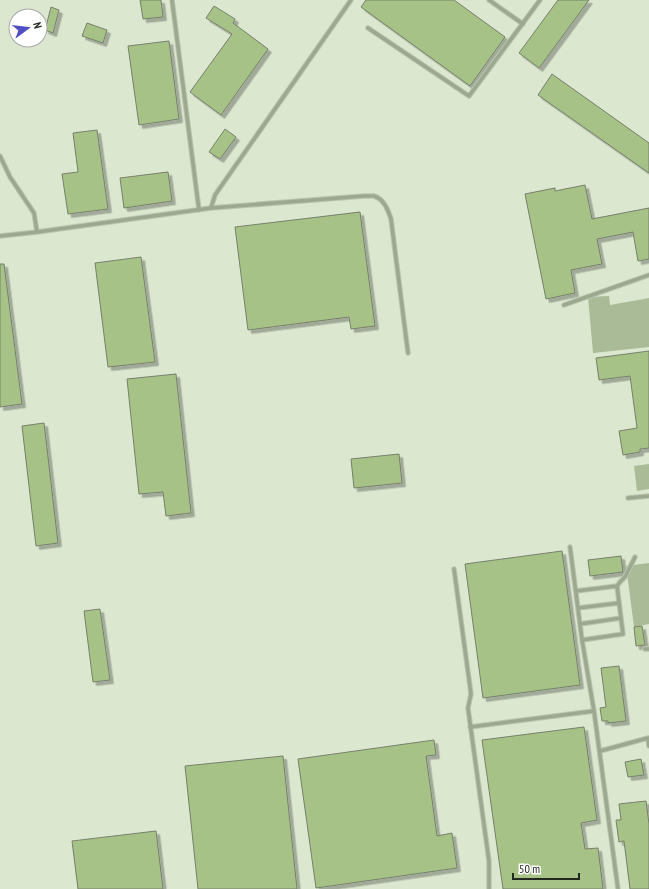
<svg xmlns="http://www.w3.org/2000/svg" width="649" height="889" font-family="'PT Sans Narrow',sans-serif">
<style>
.green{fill:#aabb97}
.building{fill:#a6c286;stroke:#76806b;filter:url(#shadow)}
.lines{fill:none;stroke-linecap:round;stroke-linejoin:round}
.service-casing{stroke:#bbc5b0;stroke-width:5.5}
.service{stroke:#9ca98f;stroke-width:3.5}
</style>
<defs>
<filter id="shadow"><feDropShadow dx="3.5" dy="3.5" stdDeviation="0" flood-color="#0004"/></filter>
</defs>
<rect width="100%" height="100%" fill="#dce7d0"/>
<!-- green -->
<path class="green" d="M609,296L610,305L649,298V347L593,353L588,297Z
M649,464V489L637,491L634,466Z
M649,563V624L634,627L626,566Z"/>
<!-- building -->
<path class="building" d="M140,0H161L163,17L143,19Z
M366,0H454L505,37L470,86L361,7Z
M558,0H589L539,68L519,53Z
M214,6L235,19L233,23L268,49L221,115L190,92L232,34L206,18Z
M51,7L59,10L53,33L45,30Z
M87,23L107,30L103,43L82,36Z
M169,41L179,119L139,125L128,46Z
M552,74L649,143V173L538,95Z
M225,129L236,137L220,159L209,152Z
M97,130L108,209L68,214L62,174L78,172L73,133Z
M168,172L172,201L124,208L120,178Z
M585,185L592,219L649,208V259L638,261L633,232L597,239L602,264L571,270L575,293L546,299L525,194L555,188V191Z
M360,212L375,326L351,329L349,317L248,330L235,227Z
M141,257L155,362L108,367L95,263Z
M0,264H4L22,404L0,407Z
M649,351V448L640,449V452L623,455L619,431L637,428L630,376L599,380L596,358Z
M176,374L191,513L166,516L163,492L139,494L127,379Z
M44,423L58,543L36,546L22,426Z
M399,454L402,483L354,488L351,459Z
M562,551L580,685L483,698L465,564Z
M621,556L623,572L590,576L588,560Z
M100,609L110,680L93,682L84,611Z
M642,626L645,645L636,646L634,627Z
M619,666L626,721L608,723V721H602L600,708L606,707L601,668Z
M584,727L597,820L581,823L585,849L598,848L603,889H503L482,740Z
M434,740L436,755L426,756L437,836L452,833L457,868L316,888L298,759Z
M283,756L297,889H198L185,766Z
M641,759L644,775L628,777L625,762Z
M646,801L649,824V889H630L624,841L619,842L616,820H621L619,804Z
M156,831L163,889H78L72,841Z"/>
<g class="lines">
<!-- service casing -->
<g class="service-casing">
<path id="service" d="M172,0L199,210
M489,0L523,24
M368,28L469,96L540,0
M0,156L10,177L34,213L37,232
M211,208L215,195L351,0
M0,236L37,232L211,208L364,196C367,196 371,196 374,196C384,199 388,210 391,219L408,353
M564,305L649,275
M628,498L649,496
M454,569L471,694L468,708L489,861V889
M576,591L617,586
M578,608L619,603
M580,624L621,618
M582,640L623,634L617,586L620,582L625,577L635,557
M645,649H649
M594,711L618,889
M470,727L594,711L582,640L570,547
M649,738H648L649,746
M600,751L648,738"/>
</g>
<!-- service -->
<use href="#service" class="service"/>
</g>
<!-- north arrow -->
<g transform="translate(28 28) rotate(75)"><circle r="19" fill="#ffffff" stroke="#a7a9a5"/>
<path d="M0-3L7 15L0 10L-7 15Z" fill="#514fc5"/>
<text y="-6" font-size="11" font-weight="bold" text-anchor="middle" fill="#23281f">N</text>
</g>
<!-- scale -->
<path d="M513 873v6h66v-6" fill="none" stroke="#23281f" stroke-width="2"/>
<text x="519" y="873" font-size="12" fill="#23281f" stroke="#ffffff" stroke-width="3" paint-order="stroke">50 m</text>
</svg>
